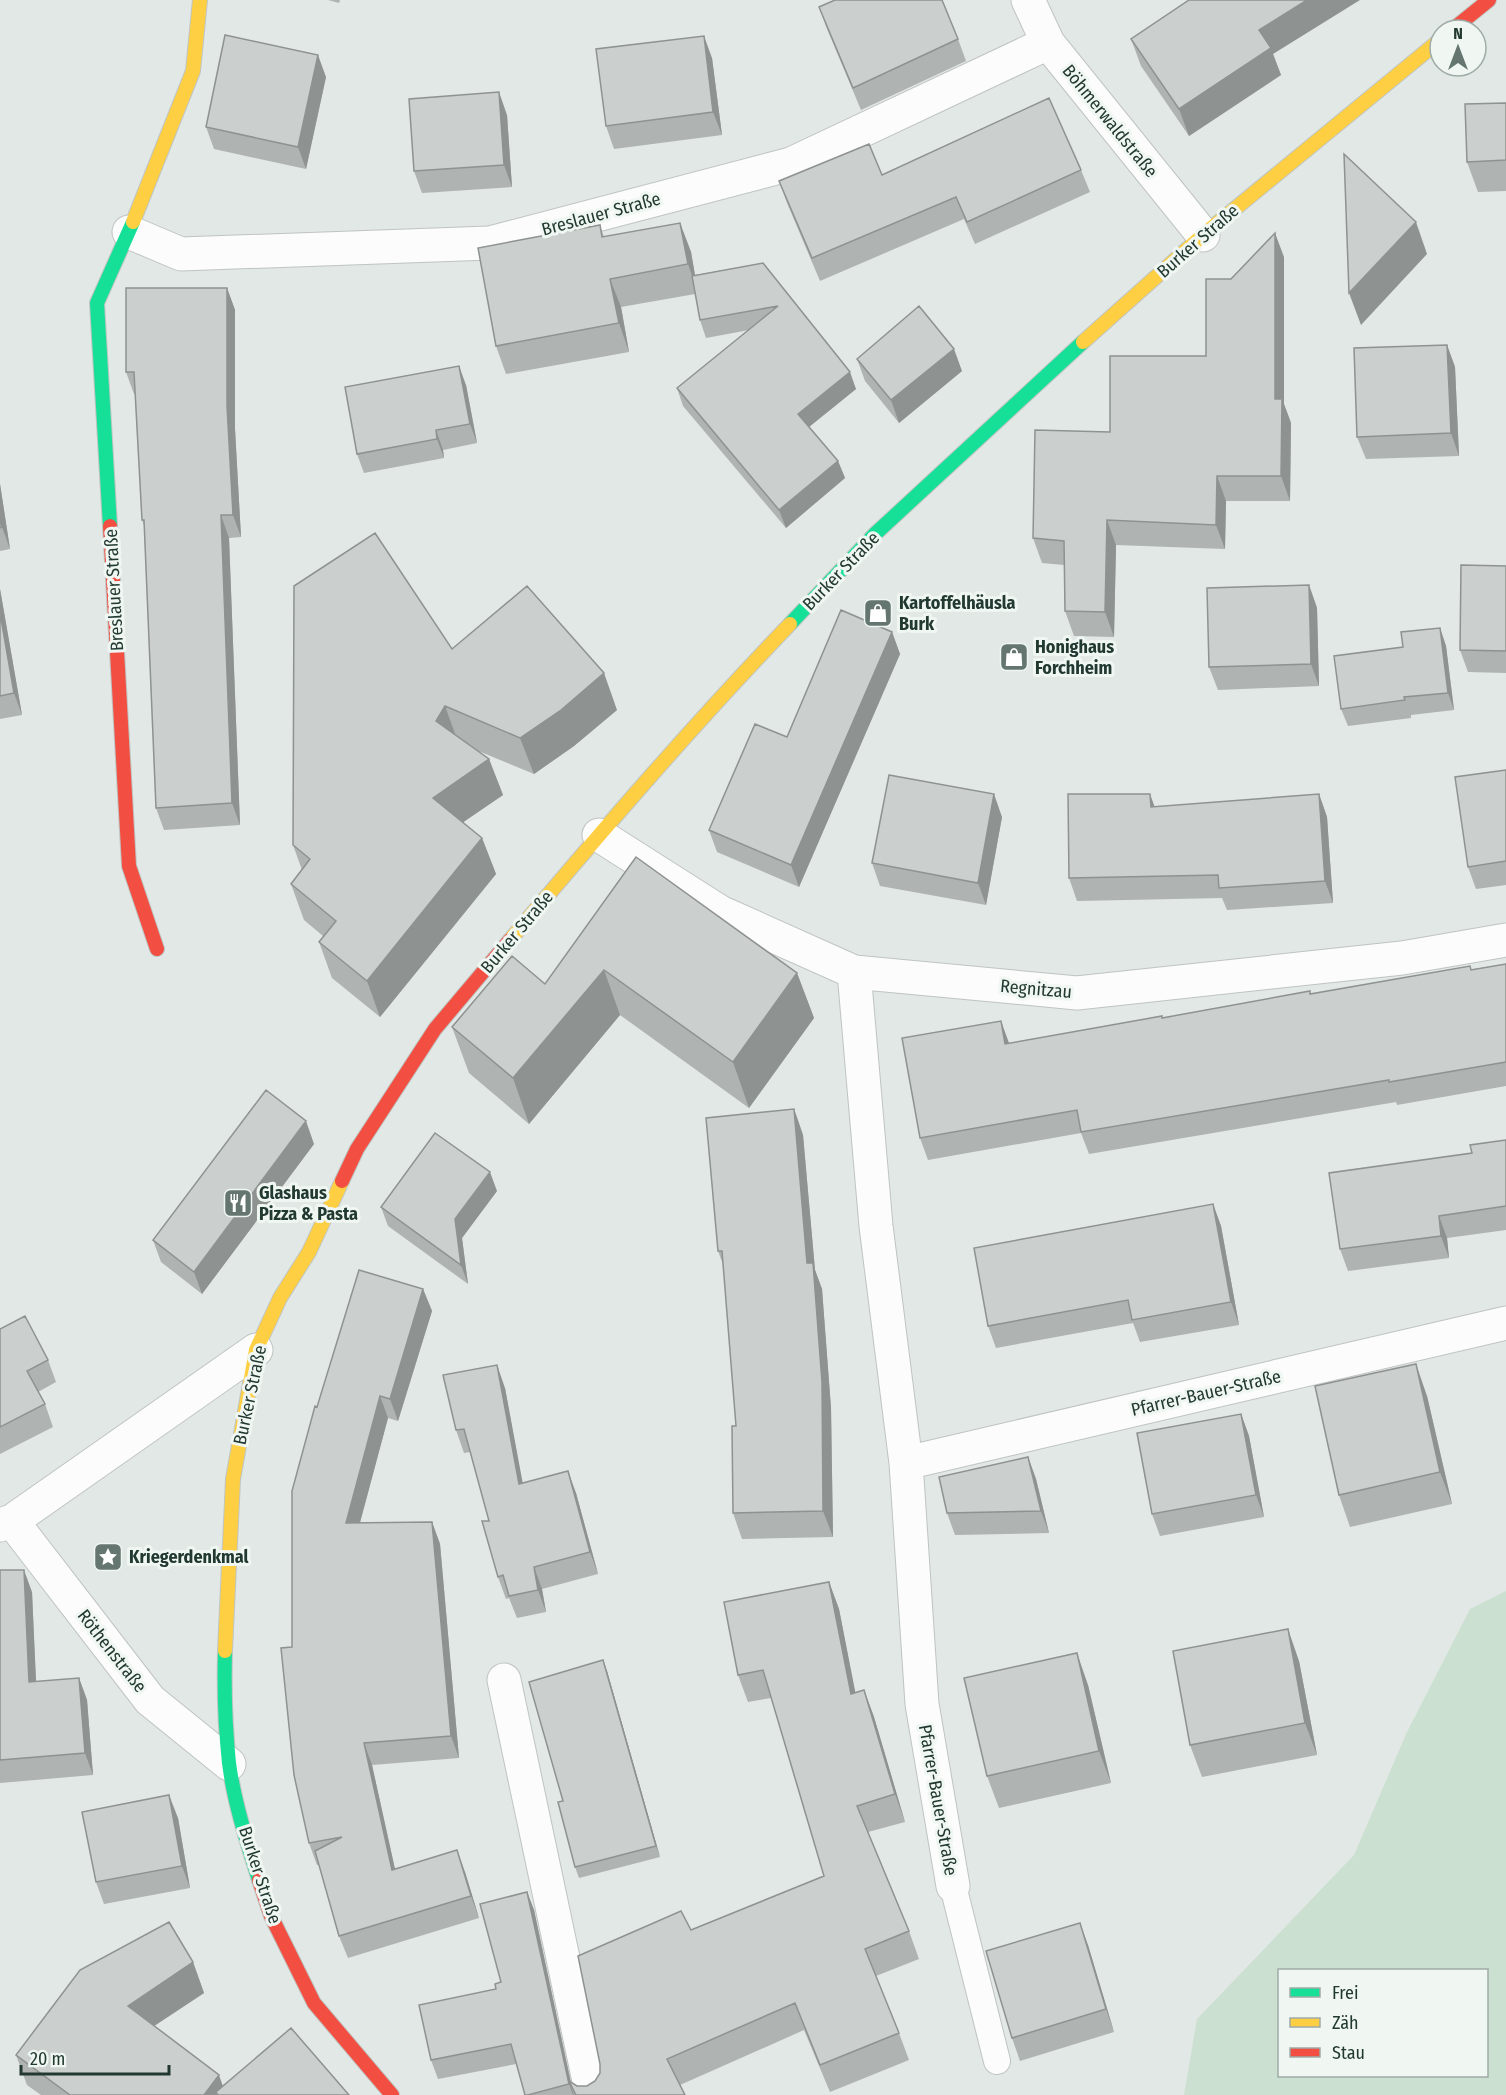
<svg xmlns="http://www.w3.org/2000/svg" width="1506" height="2095" font-family="'Fira Sans Condensed',sans-serif">
<style>
.green{fill:#cce0d2;fill-rule:evenodd}
.lines{fill:none;stroke-linecap:round;stroke-linejoin:round}
.lane-casing{stroke:#bfc4c2;stroke-width:28}
.street-casing{stroke:#bfc4c2;stroke-width:35}
.fast-casing{stroke:#bfc5c2;stroke-width:16}
.slow-casing{stroke:#bfc5c2;stroke-width:16}
.jam-casing{stroke:#bfc5c2;stroke-width:16}
.lane{stroke:#fbfcfb;stroke-width:26}
.street{stroke:#fbfcfb;stroke-width:33}
.fast{stroke:#16e098;stroke-width:14}
.slow{stroke:#ffcf43;stroke-width:14}
.jam{stroke:#f24e42;stroke-width:14}
.wall{fill:#afb3b1}
.shaded-wall{fill:#8e9290}
.building{fill:#cbd0ce;stroke:#8e9290;stroke-width:1.5}
.labels{text-anchor:middle;stroke-width:6;stroke-linejoin:round;paint-order:stroke}
.street-label{font-size:18px;fill:#223932;stroke:#f0f7f3}
.poi-label{font-size:18px;font-weight:bold;fill:#223932;stroke:#f0f7f3;text-anchor:start}
</style>
<rect width="100%" height="100%" fill="#e2e8e5"/>
<!-- green -->
<path class="green" d="M1506,1591V2095H1184L1197,2019L1354,1855L1407,1732L1470,1609ZM1280,1970H1486V2076H1280Z"/>
<g class="lines">
<!-- lane casing -->
<g class="lane-casing">
<path id="lane" d="M953,1886L997,2061"/>
</g>
<!-- street casing -->
<g class="street-casing">
<path id="street" d="M1028,0L1048,43L1203,235
M129,232L181,254L490,243L791,164L1048,43
M599,835L720,912L854,972L1077,993L1402,958L1506,940
M854,972L876,1226L906,1463L922,1704L953,1886
M906,1463L1506,1323
M12,1521L150,1700L229,1764
M0,1525L12,1521L256,1350
M504,1680L592,2095"/>
</g>
<!-- fast casing -->
<g class="fast-casing">
<path id="fast" d="M110,526L97,303L133,222
M790,624L875,534L1083,342
M225,1651C224,1688 225,1726 229,1763C234,1802 247,1842 259,1880"/>
</g>
<!-- slow casing -->
<g class="slow-casing">
<path id="slow" d="M133,222L193,71L200,0
M1083,342L1203,235L1440,40
M510,940C601,832 693,725 790,624
M225,1651L233,1479L256,1350L280,1298L309,1252L342,1181"/>
</g>
<!-- jam casing -->
<g class="jam-casing">
<path id="jam" d="M1452,30L1489,0
M110,526L129,866L157,949
M342,1181L357,1149L435,1029L510,940
M259,1880L271,1916L314,2003L392,2095"/>
</g>
<!-- lane -->
<use href="#lane" class="lane"/>
<!-- street -->
<use href="#street" class="street"/>
<!-- fast -->
<use href="#fast" class="fast"/>
<!-- slow -->
<use href="#slow" class="slow"/>
<!-- jam -->
<use href="#jam" class="jam"/>
</g>
<!-- wall -->
<path class="wall" d="M328,0H340L339,3Z
M819,7L958,39L966,61L861,110L827,29Z
M1131,39L1273,54L1281,75L1189,136L1141,66Z
M712,58L722,135L614,149L606,126Z
M326,77L306,169L214,149L206,127Z
M1506,103V191L1478,192L1467,162Z
M507,115L512,187L422,193L414,171Z
M1081,170L1090,192L975,244L964,219L820,281L787,203L779,181Z
M680,223L691,252L695,275L763,263L856,389L809,427L838,461L845,478L786,528L683,406L677,388L749,330L706,338L700,320L695,294L621,307L629,352L506,374L496,346L600,225L604,237Z
M1284,257V404L1291,423L1290,501H1226L1225,549L1116,545L1114,637L1074,636L1065,611L1064,565L1042,563L1033,538L1110,432L1206,356L1231,279Z
M227,288L235,310V429L241,537L229,538L240,825L164,830L156,808L144,525L142,520L135,394H134L126,372Z
M1447,345L1455,367L1459,456L1366,459L1357,437Z
M857,359L962,371L899,423L865,381Z
M466,385L477,443L443,450L444,458L364,473L357,454Z
M0,484L10,549L0,551Z
M1506,566V673L1468,672L1460,650Z
M1309,585L1317,608L1319,686L1218,690L1209,667Z
M0,589L22,715L0,719Z
M1440,628L1446,646L1454,710L1411,715V718L1348,726L1341,709Z
M892,632L900,654L799,887L717,852L709,830L787,737Z
M452,649L617,710L574,746L534,774L476,750L489,759L503,795L463,822L482,838L496,874L380,1017L332,978L319,942L323,936L304,920L291,884L302,870L293,845Z
M1506,770V885L1476,889L1468,867Z
M1319,794L1327,817L1333,903L1227,910L1222,898L1077,901L1069,878L1155,807Z
M1002,817L986,905L880,886L872,863Z
M636,857L797,973L814,1018L749,1108L620,1015L529,1124L469,1073L452,1027L545,984Z
M1506,964V1086L1397,1105L1396,1102L1089,1154L1081,1133L928,1160L920,1138L1009,1043L1162,1018L1310,991L1311,994Z
M794,1109L803,1135L815,1270L822,1289L831,1408L833,1537L742,1539L733,1513L736,1426L724,1267L718,1251Z
M1506,1140V1230L1447,1238L1449,1258L1348,1271L1340,1249L1472,1153Z
M314,1144L202,1294L161,1262L153,1240Z
M497,1191L462,1238L468,1284L388,1226L381,1207Z
M1213,1204L1221,1226L1239,1325L1140,1342L1133,1323L996,1348L988,1326Z
M423,1289L432,1311L398,1421L388,1418L360,1522H432L440,1544L459,1758L372,1765L395,1869L465,1872L479,1918L348,1958L339,1936L319,1865H317L309,1843L292,1647L317,1407Z
M0,1329L48,1360L56,1382L38,1392L45,1404L53,1427L0,1454Z
M505,1388L522,1483L576,1493L598,1574L542,1589L546,1612L517,1618L509,1598L506,1599L498,1577L489,1521L470,1452L464,1453L456,1430Z
M1427,1396L1452,1504L1350,1527L1339,1495Z
M1241,1414L1249,1436L1264,1517L1160,1536L1152,1514Z
M1028,1457L1036,1479L1049,1533L955,1535L947,1513Z
M0,1570L32,1592L36,1682L79,1678L87,1700L93,1775L0,1783Z
M829,1582L839,1609L855,1693L864,1690L874,1717L905,1822L868,1832L909,1931L919,1959L876,1976L899,2033L909,2060L830,2092L804,2030L680,2085L685,2095H574V2094V2095H525L516,2064L438,2079L431,2060L501,1982L527,1892L534,1910L571,2082L577,2086H587L595,2081L600,2073V2064L691,1930L824,1876L771,1698L748,1702L738,1675Z
M1299,1661L1317,1755L1202,1777L1190,1745Z
M607,1671L660,1857L579,1878L575,1867L563,1801Z
M1088,1685L1111,1783L999,1808L987,1776Z
M178,1818L190,1888L104,1904L96,1882Z
M1088,1945L1114,2032L1020,2061L1012,2038Z
M193,1962L204,1993L154,2026L223,2086L349,2095H41L27,2085L16,2055Z"/>
<!-- shaded-wall -->
<path class="shaded-wall" d="M1307,0H1360L1273,54L1281,75L1189,136L1179,109L1259,30Z
M704,36L712,58L722,135L713,112Z
M318,55L326,77L306,169L298,147Z
M499,92L507,115L512,187L504,165Z
M1416,222L1427,254L1361,325L1349,293Z
M680,223L691,252L698,293L688,264Z
M1275,233L1284,257V404L1291,423L1290,501L1281,476L1275,399Z
M610,279L621,307L629,352L619,323Z
M227,288L235,310V429L241,537L233,515L227,406Z
M1447,345L1455,367L1459,456L1451,433Z
M954,349L962,371L899,423L891,400Z
M459,366L466,385L477,443L470,424Z
M850,372L856,389L804,431L798,414Z
M436,430L443,450L444,458L437,439Z
M838,461L845,478L786,528L779,510Z
M1217,476L1226,501L1225,549L1216,525Z
M0,484L10,549L2,527L0,513Z
M221,515L229,538L240,825L232,803Z
M1107,520L1116,545L1114,637L1105,612Z
M1309,585L1317,608L1319,686L1311,664Z
M0,589L22,715L14,693L0,613Z
M1440,628L1446,646L1454,710L1448,693Z
M892,632L900,654L799,887L791,865Z
M604,673L617,710L574,746L534,774L520,738Z
M445,706L458,742L436,721Z
M489,759L503,795L446,834L433,798Z
M994,794L1002,817L986,905L978,883Z
M1150,794L1158,816L1151,807Z
M1319,794L1327,817L1333,903L1325,881Z
M482,838L496,874L380,1017L367,981Z
M604,970L620,1015L529,1124L513,1078Z
M797,973L814,1018L749,1108L733,1062Z
M1001,1021L1009,1043L1005,1044Z
M794,1109L803,1135L815,1270L822,1289L831,1408L833,1537L823,1511L807,1263Z
M306,1121L314,1144L202,1294L194,1272Z
M490,1172L497,1191L462,1238L468,1284L461,1265L455,1219Z
M1213,1204L1221,1226L1239,1325L1231,1302Z
M1439,1216L1447,1238L1449,1258L1441,1236Z
M423,1289L432,1311L398,1421L390,1399Z
M1416,1364L1427,1396L1452,1504L1440,1472Z
M497,1365L505,1388L527,1506L519,1484Z
M380,1396L388,1418L354,1545L346,1523Z
M1241,1414L1249,1436L1264,1517L1256,1495Z
M1028,1457L1036,1479L1049,1533L1041,1511Z
M568,1471L576,1493L598,1574L590,1552Z
M432,1522L440,1544L459,1758L451,1736Z
M534,1567L542,1589L546,1612L538,1590Z
M24,1570L32,1592L37,1704L29,1682Z
M829,1582L839,1609L861,1721L851,1694Z
M1288,1629L1299,1661L1317,1755L1305,1723Z
M1077,1653L1088,1685L1111,1783L1099,1751Z
M603,1660L607,1671L660,1857L656,1846Z
M79,1678L87,1700L93,1775L85,1753Z
M864,1690L874,1717L905,1822L895,1794Z
M364,1743L372,1765L400,1892L392,1870Z
M169,1795L178,1818L190,1888L182,1866Z
M457,1850L465,1872L479,1918L471,1896Z
M527,1892L534,1910L572,2088L569,2081L574,2095H573L569,2084Z
M1080,1923L1088,1945L1114,2032L1106,2009Z
M193,1962L204,1993L139,2036L128,2006Z
M219,2075L226,2095L216,2092L217,2095H204Z"/>
<!-- building -->
<path class="building" d="M835,0H942L958,39L853,88L819,7Z
M1189,0H1307L1259,30L1271,48L1179,109L1131,39Z
M225,35L318,55L298,147L206,127Z
M704,36L713,112L606,126L596,49Z
M499,92L504,165L414,171L409,99Z
M1049,98L1081,170L967,222L956,197L812,258L779,181L869,144L882,175Z
M1506,103V160L1467,162L1465,104Z
M1344,154L1416,222L1349,293Z
M680,223L688,264L610,279L619,323L496,346L478,248L600,225L602,237Z
M1275,233V399H1282L1281,476H1217L1216,525L1107,520L1105,612L1065,611L1064,541L1033,538L1035,430L1110,432V356H1206V279H1231Z
M763,263L850,372L798,414L838,461L779,510L677,388L778,306L700,320L692,276Z
M126,288H227V406L233,515H221L232,803L156,808L144,520H142L134,372H126Z
M919,306L954,349L891,400L857,359Z
M1447,345L1451,433L1357,437L1354,348Z
M459,366L470,424L436,430L437,439L357,454L345,387Z
M0,513L2,527L0,528Z
M375,533L452,649L527,586L604,673L561,710L520,738L445,706L436,721L489,759L433,798L482,838L367,981L319,942L336,921L291,884L310,859L293,845L294,586Z
M1461,565L1506,566V651L1460,650Z
M1309,585L1311,664L1209,667L1207,588Z
M841,610L892,632L791,865L709,830L755,724L787,737Z
M0,613L14,693L0,696Z
M1440,628L1448,693L1404,697L1405,700L1341,709L1334,656L1403,647L1401,632Z
M1506,770V861L1468,867L1455,777Z
M889,775L994,794L978,883L872,863Z
M1068,794H1150L1151,807L1319,794L1325,881L1219,888L1218,875L1069,878Z
M636,857L797,973L733,1062L604,970L513,1078L452,1027L512,956L545,984Z
M1506,964V1062L1389,1082V1080L1081,1132L1077,1110L920,1138L902,1038L1001,1021L1005,1044L1162,1016V1018L1310,991V994L1470,966L1471,970Z
M266,1090L306,1121L194,1272L153,1240Z
M794,1109L807,1263H813L822,1382L823,1511L733,1513L732,1426H736L722,1251H718L706,1118Z
M435,1133L490,1172L455,1219L461,1265L381,1207Z
M1506,1140V1206L1439,1216L1441,1236L1340,1249L1329,1173L1472,1153L1470,1145Z
M1213,1204L1231,1302L1132,1320L1128,1300L988,1326L974,1248Z
M359,1270L423,1289L390,1399L380,1396L346,1523L432,1522L451,1736L364,1743L392,1870L457,1850L471,1896L339,1936L315,1851L342,1837L309,1843L294,1775L281,1648L292,1647V1491L315,1406L317,1407Z
M25,1316L48,1360L27,1371L45,1404L0,1427V1329Z
M1416,1364L1440,1472L1339,1495L1315,1386Z
M497,1365L519,1484L568,1471L590,1552L534,1567L538,1590L509,1596L503,1575L498,1577L482,1521H489L464,1429L456,1430L443,1375Z
M1241,1414L1256,1495L1152,1514L1137,1433Z
M1028,1457L1041,1511L947,1513L939,1477Z
M0,1570H24L29,1682L79,1678L85,1753L0,1760Z
M829,1582L851,1694L864,1690L895,1794L857,1806L909,1931L865,1949L899,2033L820,2065L795,2003L667,2059L685,2095H576L569,2081L577,2086H587L595,2081L600,2073V2064L578,1956L681,1911L691,1930L824,1876L763,1670L738,1675L724,1602Z
M1288,1629L1305,1723L1190,1745L1173,1651Z
M1077,1653L1099,1751L987,1776L964,1678Z
M603,1660L656,1846L575,1867L558,1802L563,1801L529,1682Z
M169,1795L182,1866L96,1882L82,1812Z
M527,1892L569,2084L528,2095H525L511,2044L431,2060L419,2005L496,1989L495,1984L501,1982L480,1904Z
M169,1922L193,1962L128,2006L219,2075L204,2095H70L16,2055L80,1970Z
M1080,1923L1106,2009L1012,2038L986,1951Z
M291,2028L349,2095H218L216,2092Z"/>
<!-- icons -->
<defs>
<g id="shop-square" transform="scale(1.5)"><rect x="-9" y="-9" width="18" height="18" rx="4" fill="#657671" stroke="#f0f7f3"/><path d="M-5-2.5h2.3a2.7 3.5 0 0 1 5.4 0H5L5.5 6h-11ZM-1.5-2.5h3a1.5 2.3 0 0 0-3 0Z" fill="#fff"/></g>
<g id="restaurant-square" transform="scale(1.5)"><rect x="-9" y="-9" width="18" height="18" rx="4" fill="#657671" stroke="#f0f7f3"/><path d="M-5-6h1v4h1v-4h1v4h1v-4h1v5L-1.5 .5V6h-2V.5L-5-1ZM5-6V6H3V1.5H1.5Q1.5-4 5-6Z" fill="#fff"/></g>
<g id="sight-square" transform="scale(1.5)"><rect x="-9" y="-9" width="18" height="18" rx="4" fill="#657671" stroke="#f0f7f3"/><path d="M0-6L1.8-2.2L6-1.7L2.9 1.2L3.7 5.4L0 3.3L-3.7 5.4L-2.9 1.2L-6-1.7L-1.8-2.2Z" fill="#fff"/></g>
</defs>
<g fill-rule="evenodd">
<use href="#shop-square" x="878" y="613"/>
<use href="#shop-square" x="1014" y="657"/>
<use href="#restaurant-square" x="238" y="1203"/>
<use href="#sight-square" x="108" y="1557"/>
</g>
<g class="labels">
<!-- street labels -->
<g class="street-label">
<text transform="translate(1110 121) rotate(51)" y="6">Böhmerwaldstraße</text>
<text transform="translate(601 214) rotate(-15)" y="6">Breslauer Straße</text>
<text transform="translate(1198 241) rotate(-41)" y="6">Burker Straße</text>
<text transform="translate(841 571) rotate(-46)" y="6">Burker Straße</text>
<text transform="translate(114 590) rotate(-93)" y="6">Breslauer Straße</text>
<text transform="translate(517 932) rotate(-50)" y="6">Burker Straße</text>
<text transform="translate(1036 989) rotate(5)" y="6">Regnitzau</text>
<text transform="translate(1206 1393) rotate(-13)" y="6">Pfarrer-Bauer-Straße</text>
<text transform="translate(250 1395) rotate(-78)" y="6">Burker Straße</text>
<text transform="translate(112 1651) rotate(52)" y="6">Röthenstraße</text>
<text transform="translate(938 1800) rotate(80)" y="6">Pfarrer-Bauer-Straße</text>
<text transform="translate(260 1875) rotate(72)" y="6">Burker Straße</text>
</g>
<!-- poi labels -->
<g class="poi-label">
<text x="899" y="609">Kartoffelhäusla<tspan x="899" dy="21">Burk</tspan></text>
<text x="1035" y="653">Honighaus<tspan x="1035" dy="21">Forchheim</tspan></text>
<text x="259" y="1199">Glashaus<tspan x="259" dy="21">Pizza &amp; Pasta</tspan></text>
<text x="129" y="1563">Kriegerdenkmal</text>
</g>
</g>
<!-- legend -->
<rect x="1278" y="1969" width="210" height="108" fill="#f0f7f3" stroke="#9eaba6" stroke-width="1.5"/>
<rect x="1290" y="1988" width="30" height="9" fill="#16e098" stroke="#9eaba6" stroke-width="1.5"/>
<text x="1332" y="1999" font-size="18" fill="#223932">Frei</text>
<rect x="1290" y="2018" width="30" height="9" fill="#ffcf43" stroke="#9eaba6" stroke-width="1.5"/>
<text x="1332" y="2029" font-size="18" fill="#223932">Zäh</text>
<rect x="1290" y="2048" width="30" height="9" fill="#f24e42" stroke="#9eaba6" stroke-width="1.5"/>
<text x="1332" y="2059" font-size="18" fill="#223932">Stau</text>
<!-- north arrow -->
<g transform="translate(1458 48)"><circle r="28" fill="#f0f7f3" stroke="#9eaba6" stroke-width="1.5"/>
<path d="M0-4.5L10 22L0 15L-10 22Z" fill="#657671"/>
<text y="-9" font-size="16" font-weight="bold" text-anchor="middle" fill="#223932">N</text>
</g>
<!-- scale -->
<path d="M21 2065v9h148v-9" fill="none" stroke="#223932" stroke-width="3"/>
<text x="30" y="2065" font-size="18" fill="#223932" stroke="#f0f7f3" stroke-width="4.5" paint-order="stroke">20 m</text>
</svg>
